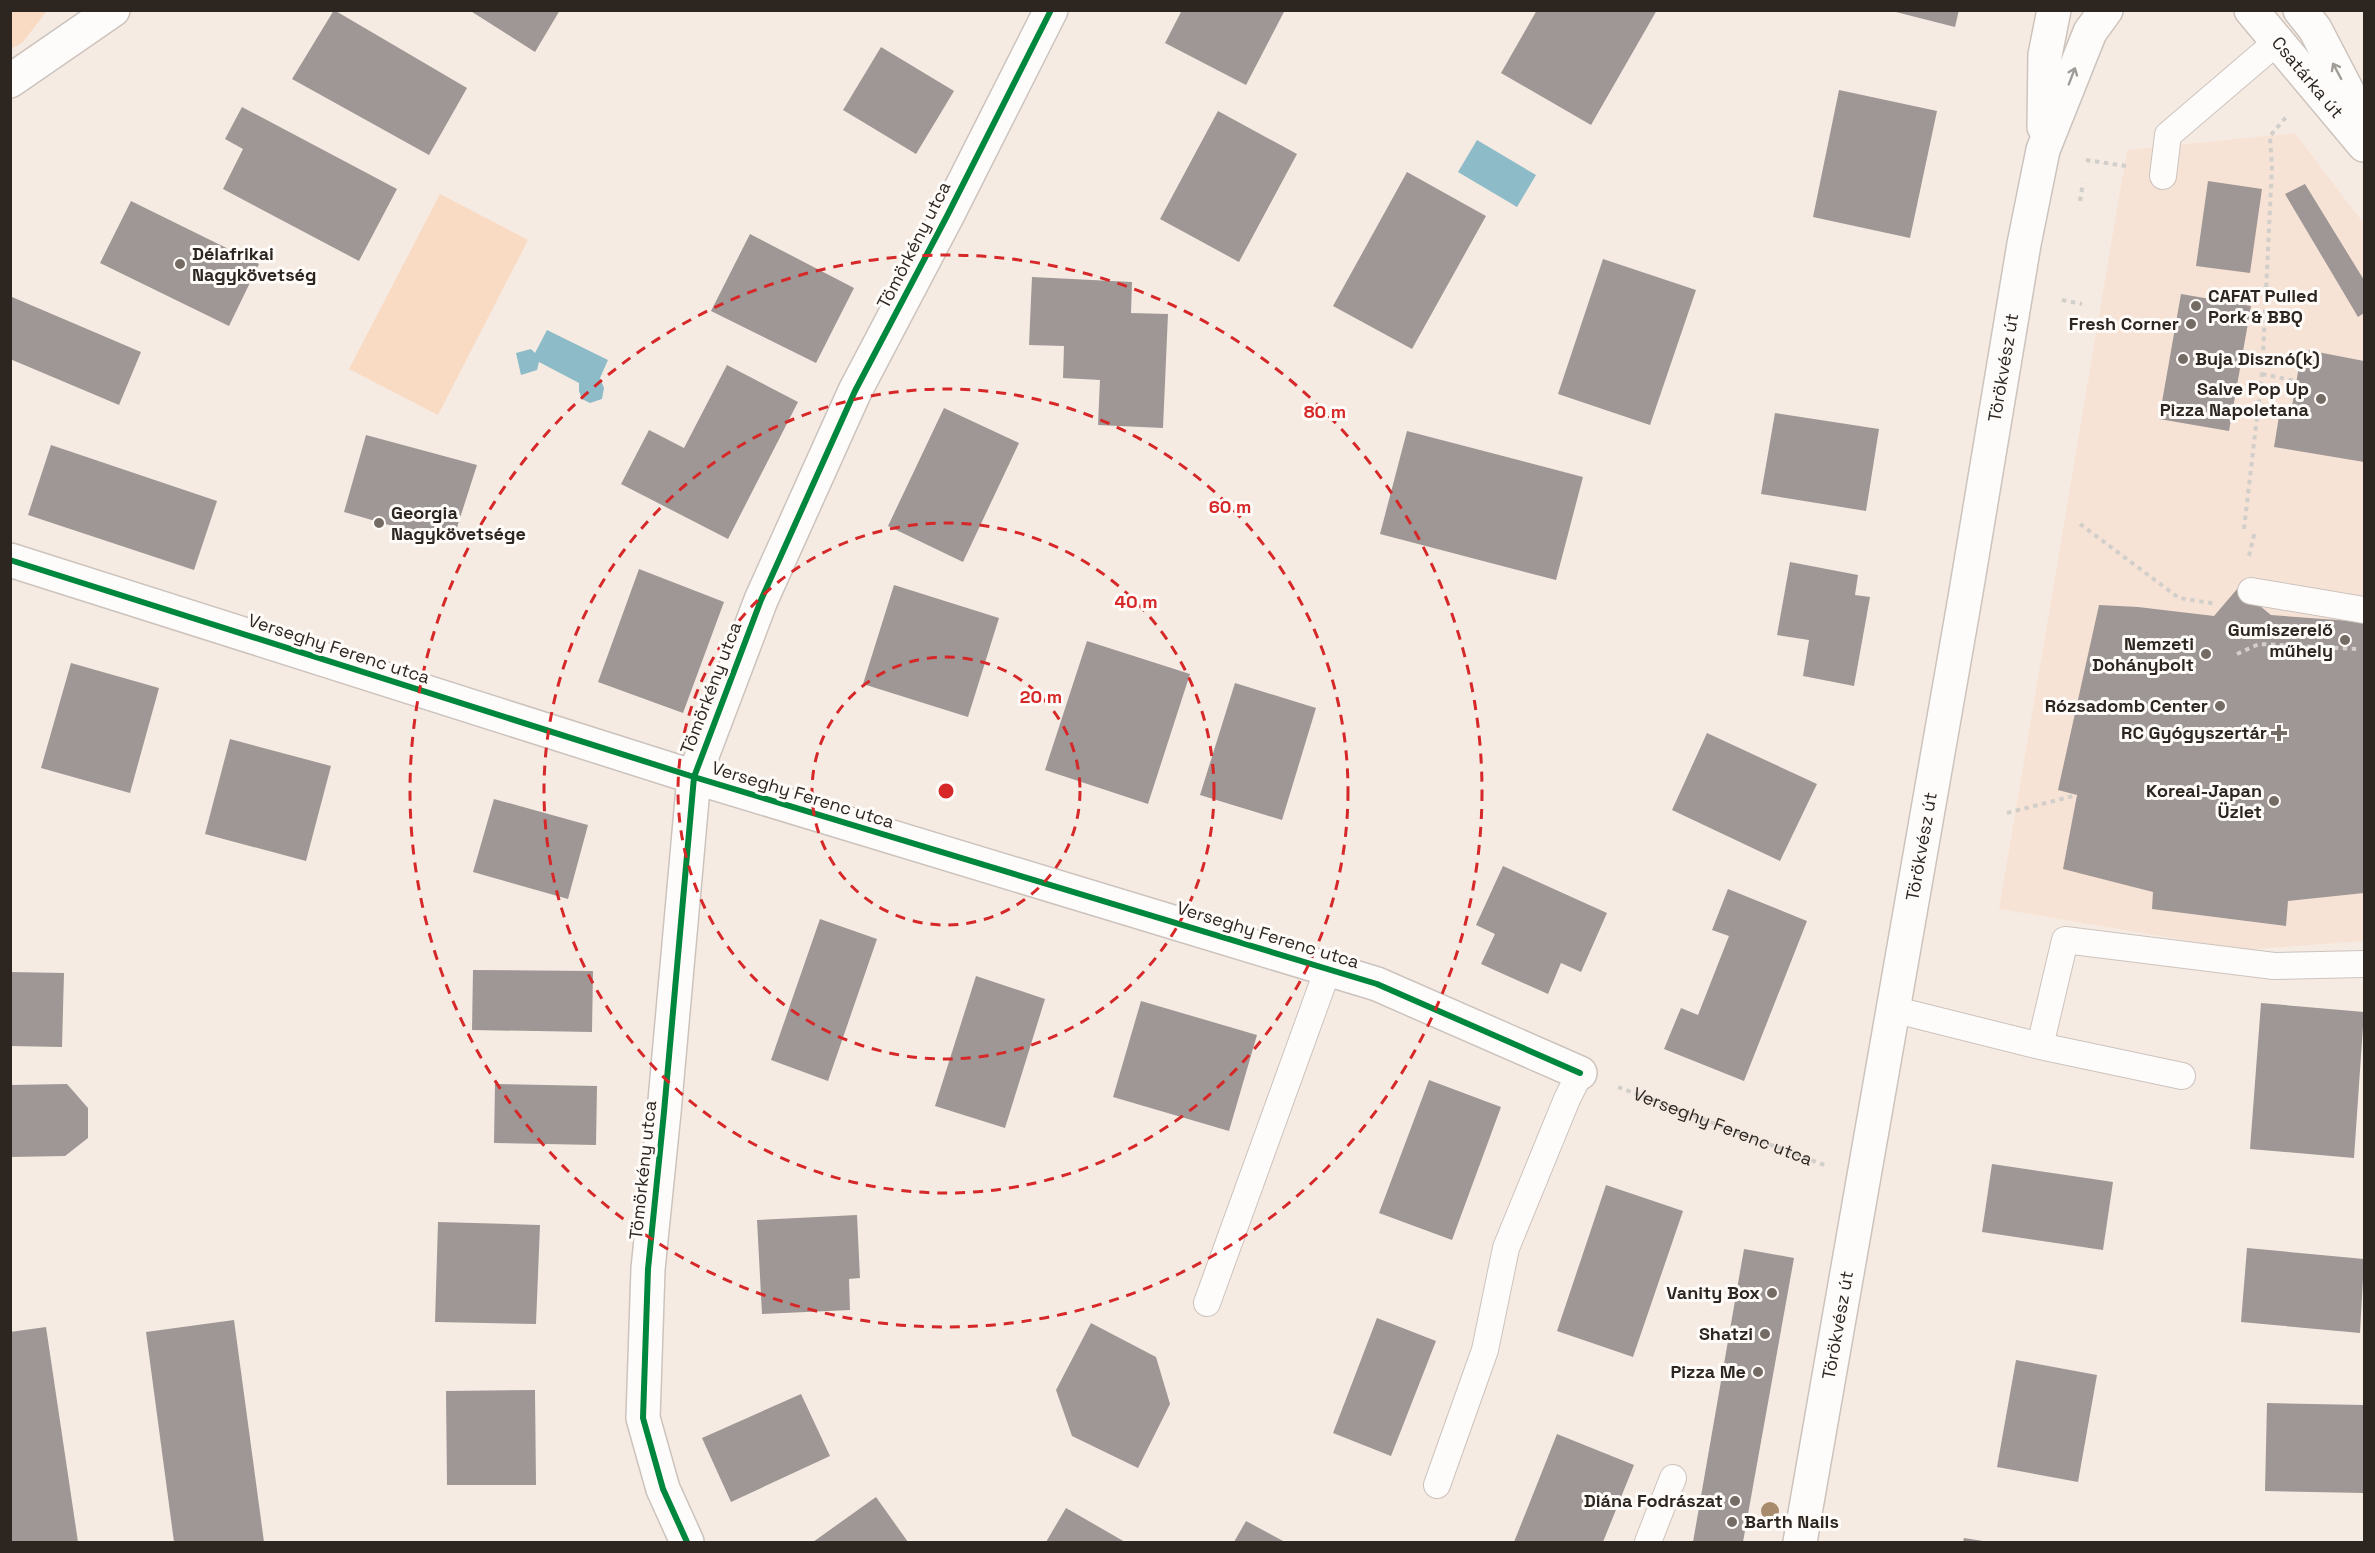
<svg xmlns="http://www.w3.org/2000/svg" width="2375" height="1553" font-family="'Space Grotesk',sans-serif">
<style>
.built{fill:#f7e3d5}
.green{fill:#f9dac3}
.water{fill:#8dbbc8}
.building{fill:#9f9795}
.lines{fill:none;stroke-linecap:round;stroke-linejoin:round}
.service-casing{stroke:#ccc3bd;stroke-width:28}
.minor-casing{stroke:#ccc3bd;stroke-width:36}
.tertiary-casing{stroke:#ccc3bd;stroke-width:36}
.path{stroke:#d2cfcb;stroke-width:4;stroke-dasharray:4.5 4.5;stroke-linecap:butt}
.service{stroke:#fefcfb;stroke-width:26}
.minor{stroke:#fefcfb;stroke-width:33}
.tertiary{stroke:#fefcfb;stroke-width:33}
.cycleway-casing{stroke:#fffbf8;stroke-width:10}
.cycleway{stroke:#00873e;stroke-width:6}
.tree{fill:#a88a6c}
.oneway{stroke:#a09c98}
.ring{fill:none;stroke:#d62828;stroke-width:3;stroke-dasharray:10 8}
.poi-dot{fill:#736b64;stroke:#fffbf8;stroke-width:2}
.labels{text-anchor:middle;stroke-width:6;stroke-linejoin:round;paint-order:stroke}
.street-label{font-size:18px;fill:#2d2620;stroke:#fffbf8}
.poi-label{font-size:18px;font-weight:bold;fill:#2d2620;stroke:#fffbf8;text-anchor:end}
.centre{fill:#d62828;stroke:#fffbf8;stroke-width:3}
.ring-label{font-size:18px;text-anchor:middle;font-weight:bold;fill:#d62828;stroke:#fffbf8;stroke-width:6;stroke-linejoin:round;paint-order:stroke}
</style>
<rect width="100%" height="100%" fill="#f6ebe3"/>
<!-- built -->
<path class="built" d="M2295,133L2364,224V941L2244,950L1999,909L2127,150Z"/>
<!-- green -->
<path class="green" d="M11,10L47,11L22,43L11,49Z
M440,194L528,240L438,415L349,369Z"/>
<!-- water -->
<path class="water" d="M1477,140L1536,175L1517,207L1458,172Z
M547,330L608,360L600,378L604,388L602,399L590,403L582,399L579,391V383L539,362L537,370L521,375L516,353L531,349L535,353Z"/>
<!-- building -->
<path class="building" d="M334,10L467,88L429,155L292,79Z
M469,10H560L535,52Z
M1182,10H1285L1246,85L1165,43Z
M1537,10H1657L1591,125L1501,73Z
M1888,10H1959L1955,27Z
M881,47L954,91L916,154L843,110Z
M1839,90L1937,111L1910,238L1813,217Z
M242,107L397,189L359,261L223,189L243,149L225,139Z
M1218,111L1297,154L1239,262L1160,219Z
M1407,172L1486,216L1412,349L1333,306Z
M2208,181L2262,189L2250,273L2196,266Z
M2305,184L2364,280V313L2358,317L2285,194Z
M131,201L259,264L229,326L100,263Z
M750,234L854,288L816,363L711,311Z
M1603,259L1696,290L1650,425L1558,394Z
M1032,277L1132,282L1131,313L1168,314L1163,428L1098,425L1100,380L1063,378L1064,346L1029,345Z
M2181,294L2251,306L2229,431L2159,419Z
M12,297L141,352L119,405L10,359Z
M2302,349L2364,361V462L2274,447L2280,410L2291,412Z
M727,365L798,402L728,539L621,484L649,430L684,448Z
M944,408L1019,443L963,562L888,526Z
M1775,413L1879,429L1866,511L1761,494Z
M1407,431L1583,477L1556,580L1380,534Z
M366,435L477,465L452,543L344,512Z
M51,445L217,501L194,570L28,515Z
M1790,562L1858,575L1855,595L1870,597L1854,686L1803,676L1809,640L1777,635Z
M639,569L724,602L683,713L598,682Z
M894,585L999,618L968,717L863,684Z
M2238,588L2271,615L2364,622V893L2288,901L2286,926L2152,909L2153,892L2063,869L2077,795L2058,790L2099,605L2138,607L2214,616Z
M1087,641L1190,674L1148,804L1045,770Z
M71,663L159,688L130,793L41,768Z
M1235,683L1316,708L1282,820L1200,795Z
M1707,733L1817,784L1780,861L1672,810Z
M230,739L331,766L306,861L205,834Z
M494,799L588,825L568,899L473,872Z
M1503,866L1607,913L1581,972L1561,963L1548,994L1481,964L1495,934L1476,925Z
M1728,889L1807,921L1744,1081L1664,1049L1681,1008L1698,1015L1729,936L1712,930Z
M820,919L877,939L828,1081L771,1060Z
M473,970L593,971L592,1032L472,1030Z
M10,972L64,973L62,1047L10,1046Z
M976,976L1045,999L1005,1128L935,1106Z
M1141,1001L1257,1035L1229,1131L1113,1097Z
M2261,1003L2364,1012L2354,1158L2250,1149Z
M1429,1080L1501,1107L1452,1240L1379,1213Z
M67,1084L88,1108V1138L65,1156L10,1157V1085Z
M495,1084L597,1086L596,1145L494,1143Z
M1992,1164L2113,1182L2103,1250L1982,1232Z
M1606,1185L1683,1211L1633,1357L1557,1331Z
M857,1215L860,1278L849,1279L850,1310L762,1314L757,1220Z
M438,1222L540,1225L536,1324L435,1322Z
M2247,1248L2364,1259L2360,1333L2241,1322Z
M1744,1249L1794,1258L1743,1542H1693Z
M1377,1318L1436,1341L1391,1456L1333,1433Z
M234,1320L264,1542H174L146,1332Z
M1091,1323L1156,1357L1170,1404L1138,1468L1072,1436L1056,1390Z
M46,1327L78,1542H10V1332Z
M2016,1360L2097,1375L2078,1482L1997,1467Z
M535,1390L536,1485H447L446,1391Z
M801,1394L830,1456L731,1502L702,1438Z
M2267,1403L2364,1405V1493L2265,1491Z
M1557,1434L1634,1465L1603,1542H1514Z
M876,1497L908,1542H813Z
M1066,1508L1125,1542H1046Z
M1246,1521L1285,1542H1234Z
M1964,1538L1983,1541L1982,1542H1963Z"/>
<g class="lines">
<!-- service casing -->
<g class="service-casing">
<path id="service" d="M2163,176L2168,135L2278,41
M2251,591L2364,610
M1892,1009L2040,1046L2065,940L2274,966L2364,964
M2040,1046L2182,1076
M1207,1303L1328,969
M1437,1485L1485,1350L1506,1248L1567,1099L1580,1073
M1648,1542L1673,1478"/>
</g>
<!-- minor casing -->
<g class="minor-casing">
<path id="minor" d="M10,81L113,10
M10,560L694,777L1377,984L1580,1073
M687,1542L663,1489L643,1418L648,1269L664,1112L694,777L761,600L855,391L947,216L1051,10"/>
</g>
<!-- tertiary casing -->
<g class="tertiary-casing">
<g id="tertiary">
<path id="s2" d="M2251,10L2364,145"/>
<path d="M2300,10L2315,29L2364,123"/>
<path d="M2044,127L2045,55L2054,10"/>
<path id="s3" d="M1800,1542L1965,598L2024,244L2043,150L2090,32L2106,10"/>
</g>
</g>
<!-- path -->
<g class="path">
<path d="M2086,160L2126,166"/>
<path d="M2080,201L2083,183"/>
<path d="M2062,300L2082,304"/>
<path d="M2262,374L2296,381"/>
<path d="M2080,524L2179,598L2217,604"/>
<path d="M2244,529L2262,374L2272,167L2270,136L2287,116"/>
<path d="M2249,556L2255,531"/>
<path d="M2237,654L2259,644L2358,649"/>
<path d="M2007,813L2077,795"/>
<path id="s1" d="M1618,1087L1827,1166"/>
</g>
<!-- service -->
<use href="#service" class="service"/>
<!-- minor -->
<use href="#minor" class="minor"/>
<!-- tertiary -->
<use href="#tertiary" class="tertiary"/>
<!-- cycleway casing -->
<g class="cycleway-casing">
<path id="cycleway" d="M10,560L694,777L1377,984L1580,1073
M687,1542L663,1489L643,1418L648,1269L664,1112L694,777L761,600L855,391L947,216L1051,10"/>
</g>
<!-- cycleway -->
<use href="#cycleway" class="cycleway"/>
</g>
<!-- trees -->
<circle class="tree" cx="1770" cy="1511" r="9"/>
<!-- one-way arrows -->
<defs><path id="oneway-shaft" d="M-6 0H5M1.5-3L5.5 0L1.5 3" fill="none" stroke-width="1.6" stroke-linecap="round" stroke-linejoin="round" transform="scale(1.5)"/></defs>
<g class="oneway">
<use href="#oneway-shaft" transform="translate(2337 71) rotate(-118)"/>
<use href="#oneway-shaft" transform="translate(2072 76) rotate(-69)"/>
</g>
<!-- distance rings -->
<g class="ring">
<circle cx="946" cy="791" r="134"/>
<circle cx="946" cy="791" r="268"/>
<circle cx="946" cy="791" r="402"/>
<circle cx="946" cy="791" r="536"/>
</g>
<!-- markers -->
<g class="poi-dot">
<circle cx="180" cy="264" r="6"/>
<circle cx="2196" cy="306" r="6"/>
<circle cx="2191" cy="324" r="6"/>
<circle cx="2183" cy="359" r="6"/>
<circle cx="2321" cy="399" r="6"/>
<circle cx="379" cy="523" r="6"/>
<circle cx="2345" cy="640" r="6"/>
<circle cx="2206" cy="654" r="6"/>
<circle cx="2220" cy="706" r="6"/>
<path d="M2276 724h6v6h6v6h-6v6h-6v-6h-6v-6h6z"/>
<circle cx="2274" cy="801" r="6"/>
<circle cx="1772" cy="1293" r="6"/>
<circle cx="1765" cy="1334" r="6"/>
<circle cx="1758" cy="1372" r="6"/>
<circle cx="1735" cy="1501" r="6"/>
<circle cx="1732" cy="1522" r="6"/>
</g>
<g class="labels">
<!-- street labels -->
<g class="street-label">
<text dy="6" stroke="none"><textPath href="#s2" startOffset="88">Csatárka út</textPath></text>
<text transform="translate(914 245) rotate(-63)" y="6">Tömörkény utca</text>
<text dy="6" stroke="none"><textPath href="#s3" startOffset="1192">Törökvész út</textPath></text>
<text transform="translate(339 649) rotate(18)" y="6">Verseghy Ferenc utca</text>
<text transform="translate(711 688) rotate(-69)" y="6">Tömörkény utca</text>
<text transform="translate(803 795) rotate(17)" y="6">Verseghy Ferenc utca</text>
<text dy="6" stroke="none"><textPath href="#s3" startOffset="706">Törökvész út</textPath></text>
<text transform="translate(1268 935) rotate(17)" y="6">Verseghy Ferenc utca</text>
<text dy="6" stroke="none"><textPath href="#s1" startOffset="112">Verseghy Ferenc utca</textPath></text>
<text transform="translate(643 1170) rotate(-84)" y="6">Tömörkény utca</text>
<text dy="6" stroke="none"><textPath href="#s3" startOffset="220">Törökvész út</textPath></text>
</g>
<!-- poi labels -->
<g class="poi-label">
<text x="192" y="260" text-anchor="start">Délafrikai<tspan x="192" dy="21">Nagykövetség</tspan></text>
<text x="2208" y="302" text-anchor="start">CAFAT Pulled<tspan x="2208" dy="21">Pork &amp; BBQ</tspan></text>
<text x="2179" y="330">Fresh Corner</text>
<text x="2195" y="365" text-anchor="start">Buja Disznó(k)</text>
<text x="2309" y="395">Salve Pop Up<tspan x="2309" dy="21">Pizza Napoletana</tspan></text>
<text x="391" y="519" text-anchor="start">Georgia<tspan x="391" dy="21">Nagykövetsége</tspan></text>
<text x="2333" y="636">Gumiszerelő<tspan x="2333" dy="21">műhely</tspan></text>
<text x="2194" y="650">Nemzeti<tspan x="2194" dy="21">Dohánybolt</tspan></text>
<text x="2208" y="712">Rózsadomb Center</text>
<text x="2267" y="739">RC Gyógyszertár</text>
<text x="2262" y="797">Koreai-Japan<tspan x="2262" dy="21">Üzlet</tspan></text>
<text x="1760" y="1299">Vanity Box</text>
<text x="1753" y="1340">Shatzi</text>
<text x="1746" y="1378">Pizza Me</text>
<text x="1723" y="1507">Diána Fodrászat</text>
<text x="1744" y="1528" text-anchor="start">Barth Nails</text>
</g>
</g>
<circle cx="946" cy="791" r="9" class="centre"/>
<g class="ring-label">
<text x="1325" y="418">80 m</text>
<text x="1230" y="513">60 m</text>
<text x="1136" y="608">40 m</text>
<text x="1041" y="703">20 m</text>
</g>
<!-- border -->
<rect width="2375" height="1553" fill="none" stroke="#2d2620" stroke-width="24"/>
</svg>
